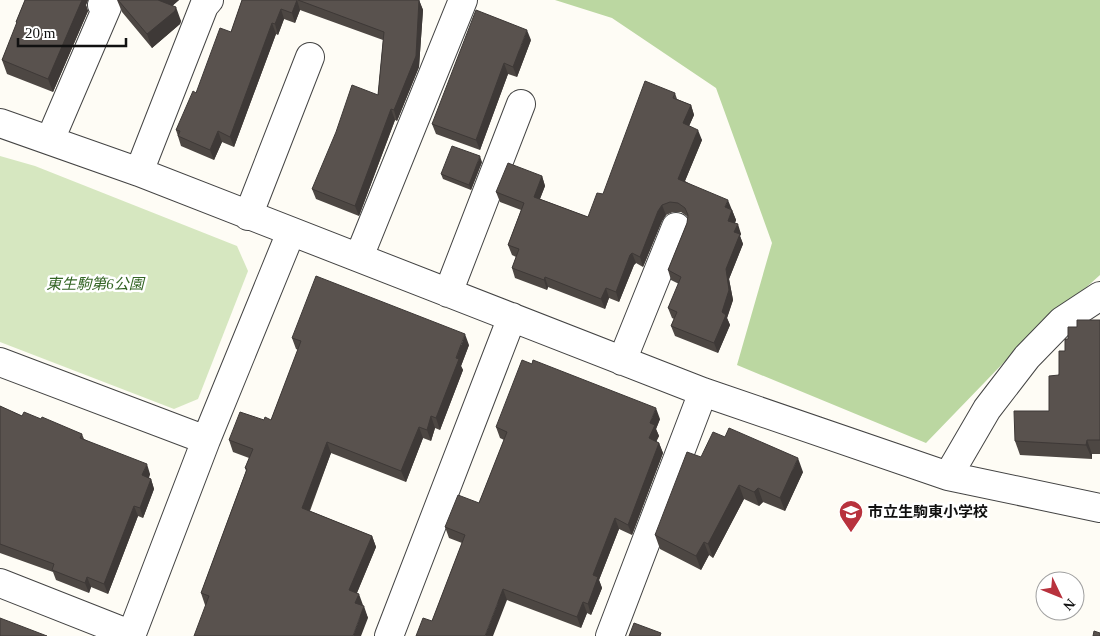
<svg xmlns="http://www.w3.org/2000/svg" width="1100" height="636" font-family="'Times New Roman','Noto Sans JP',serif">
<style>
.green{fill:#d6e7c0}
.forest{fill:#bbd7a1}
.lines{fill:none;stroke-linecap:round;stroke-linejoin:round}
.minor-casing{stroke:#444;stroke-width:30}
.minor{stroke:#fff;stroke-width:28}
.wall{fill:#4d4743}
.shaded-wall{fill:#3e3937}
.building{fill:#59524e;stroke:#3e3937}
.labels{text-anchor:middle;stroke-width:5;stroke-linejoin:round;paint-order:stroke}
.park-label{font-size:15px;font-style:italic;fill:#346525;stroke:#fff}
.poi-label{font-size:15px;font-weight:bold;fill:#111;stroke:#fff;text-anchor:start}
</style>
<rect width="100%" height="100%" fill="#fefcf5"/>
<!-- green -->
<path class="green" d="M0,156L35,166L237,246L248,271L198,399L174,409L0,342Z"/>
<!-- forest -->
<path class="forest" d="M555,0H1100V275L1013,353L926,443L737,365L772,243L716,88L612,18Z"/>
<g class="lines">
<!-- minor casing -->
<g class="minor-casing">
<path id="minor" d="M0,123L139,172L703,392L948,476L1100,508
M50,140L107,7L102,5L105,0
M139,172L204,6L209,0
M248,216L310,57
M359,257L463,0
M448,293L521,104
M622,361L676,227
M0,362L206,440
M948,476L987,409L1027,357L1062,321L1100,296
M0,583L132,635
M131,636L206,440L291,232
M389,636L512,317
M610,636L703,392"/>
</g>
<!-- minor -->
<use href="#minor" class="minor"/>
</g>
<!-- wall -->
<path class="wall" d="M25,0H88L86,5L88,11L53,92L7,74L2,60L17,24L16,22Z
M117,0H179L172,6L181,21L180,24L152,48L122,12Z
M242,0H419L423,10L419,67L397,121L395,120L359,216L316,199L312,189L378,95L383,40L300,10L295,23L284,19L278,35L276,34L234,147L222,142L214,160L181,146L176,130L196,93L231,32Z
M531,40L517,77L508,74L480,150L436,134L432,124Z
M675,93L677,99L691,105L694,115L689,126L702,140L685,181L732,210L736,220L735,223L741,234L740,236L743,244L729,279L733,300L727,318L730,325L718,353L675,336L671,326L674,319L672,318L668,308L679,284L671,280L668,270L687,223L688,217L681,212H673L666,215L662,221L643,267L636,263L634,265L619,302L609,298L605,309L548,287L547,290L515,278L512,268L516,257L512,255L508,245L521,210L500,202L496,192L542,176L545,186L540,199L588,217Z
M482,162L471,190L443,179L441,174Z
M1100,320V454H1092V459L1020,455L1015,441L1049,411L1068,339L1077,327Z
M292,338L469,345L461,366L463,370L440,430L435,428L431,441L423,438L406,482L331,453L310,511L372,536L376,547L357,593L368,618L206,605H205L201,593L246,471L245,468L249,458L233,452L229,440L264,420H271L298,350L296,349Z
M0,406L22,416L41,419L82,434L84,439L150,474L149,478L151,479L154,489L143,518L138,516L108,594L91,587L89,593L56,580L53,572L0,553Z
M660,419L656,429L659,436L656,441L659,443L663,453L632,535L619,529L599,580L602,588L591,615L587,613L581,628L507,600L432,621L462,543L449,538L445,527L479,503L504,440L500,438L496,427Z
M701,457L803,472L785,511L763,502L759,506L744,499L713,558L709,555L701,570L660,549L655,535Z"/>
<!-- shaded-wall -->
<path class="shaded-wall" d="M82,0H88L86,5L88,11L53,92L48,79Z
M158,0H179L163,14Z
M297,0L300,10L295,23L292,13Z
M419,0L423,10L419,67L397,121L394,110Z
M176,7L181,21L180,24L152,48L147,34Z
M281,9L284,19L278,35L275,24Z
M272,23L276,34L234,147L230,137Z
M527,30L531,40L517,77L513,67Z
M504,63L508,74L480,150L476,140Z
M691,105L694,115L686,133L683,123Z
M391,109L395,120L359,216L355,206Z
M698,130L702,140L682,188L678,179Z
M218,131L222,142L214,160L210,150Z
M480,156L482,162L471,190L469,185Z
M542,176L545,186L537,206L534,197Z
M728,200L732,210L725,207Z
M662,205L666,215L662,221L643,267L640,257L658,211Z
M732,210L736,220L732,230L728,221Z
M738,224L741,234L740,236L743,244L729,279L733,300L727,318L730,325L718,353L714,343L722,312L726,269L734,232Z
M632,253L636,263L634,265L619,302L616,292L630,255Z
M545,277L548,287L547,290L544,280Z
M606,288L609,298L605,309L601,299Z
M465,334L469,345L461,366L463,370L440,430L436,418Z
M656,408L660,419L656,429L659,436L653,449L649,438L650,423Z
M431,416L435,428L431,441L427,430Z
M419,427L423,438L406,482L401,471Z
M1087,440L1092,454V459L1086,445Z
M327,442L331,453L306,519L302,508Z
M659,443L663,453L632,535L628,525Z
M798,458L803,472L785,511L780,498Z
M147,464L150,474L146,486L142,475Z
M151,479L154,489L143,518L140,508Z
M739,485L744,499L713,558L708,544Z
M758,488L763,502L759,506L754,492Z
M134,506L138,516L108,594L104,584Z
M615,518L619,529L599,580L602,588L591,615L588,604L593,575Z
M372,536L376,547L353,602L349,590Z
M704,542L709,555L701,570L696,556Z
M87,577L91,587L89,593L85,583Z
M503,589L507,600L493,636H485Z
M359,594L363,605L359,614L355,603Z
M583,602L587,613L581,628L577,617Z
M364,606L368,618L361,636H353Z"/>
<!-- building -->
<path class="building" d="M25,0H82L48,79L2,60L17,22H16Z
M118,0H158L176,7L175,11L147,34Z
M242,0H297L292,13L281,9L275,24L272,23L230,137L218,131L210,150L178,136L180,131L176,130L193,91L196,93L220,28L231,32Z
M298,0H419L416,56L394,110L391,109L355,206L312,189L336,132L352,85L378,95L384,32Z
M476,10L527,30L513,67L504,63L476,140L432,124Z
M645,81L675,93L673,98L691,105L683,123L698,130L678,179L728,200L725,207L732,210L728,221L738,224L734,232L740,234L726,269L729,290L722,312L726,315L714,343L671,326L677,312L668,308L681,277L668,270L687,223L688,215L685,208L678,203L670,202L662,205L658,211L640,257L632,253L630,255L616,292L606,288L601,299L545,277L544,280L512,268L519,249L508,245L524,203L496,192L508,163L542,176L534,197L588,217L597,193L603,194Z
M452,146L480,156L469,185L441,174Z
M316,276L465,334L456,358L459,359L436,418L431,416L427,430L419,427L401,471L327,442L302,508L372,536L349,590L359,594L355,603L364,606L353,636H194L209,596L201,593L247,469L245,468L253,449L229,440L240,412L264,420L265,417L271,420L301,341L292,338Z
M1077,320H1100V440H1087L1086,445L1015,441L1014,411H1049V376L1059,375V351H1065V339H1068V327H1077Z
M522,360L532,364L533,360L656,408L650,423L655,425L649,438L659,443L628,525L615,518L593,575L598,577L588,604L583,602L577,617L503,589L485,636H416L423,618L432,621L465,535L445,527L458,495L479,503L507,432L496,427Z
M0,406L22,416L24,412L41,419L42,417L82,434L80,438L147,464L142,475L151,479L140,508L134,506L104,584L87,577L85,583L52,570L54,564L0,544Z
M729,428L798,458L780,498L758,488L754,492L739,485L708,544L704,542L696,556L655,535L687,452L701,457L713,432L725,437Z
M0,618L47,636H0Z
M634,623L661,633L660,636H629Z
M1094,631L1100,633V636H1093Z"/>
<!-- icons -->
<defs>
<g id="school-pin" transform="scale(1.25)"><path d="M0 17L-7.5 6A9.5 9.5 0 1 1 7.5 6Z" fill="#b8323d" stroke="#fff"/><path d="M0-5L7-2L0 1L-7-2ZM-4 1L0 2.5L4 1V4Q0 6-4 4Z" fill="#fff"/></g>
</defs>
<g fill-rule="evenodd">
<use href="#school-pin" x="851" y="512"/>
</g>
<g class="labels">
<!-- park labels -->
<g class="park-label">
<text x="95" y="289">東生駒第6公園</text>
</g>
<!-- poi labels -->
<g class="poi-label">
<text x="868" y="517">市立生駒東小学校</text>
</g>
</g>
<!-- north arrow -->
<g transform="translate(1060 596) rotate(133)"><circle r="24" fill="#ffffff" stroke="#a0a0a0"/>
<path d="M0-4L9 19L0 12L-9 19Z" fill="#b8323d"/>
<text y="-8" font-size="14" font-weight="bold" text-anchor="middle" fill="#111111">N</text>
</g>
<!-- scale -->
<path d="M18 38v8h108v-8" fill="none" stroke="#111111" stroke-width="2.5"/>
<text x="25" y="38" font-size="15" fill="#111111" stroke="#ffffff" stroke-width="4" paint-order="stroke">20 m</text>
</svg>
